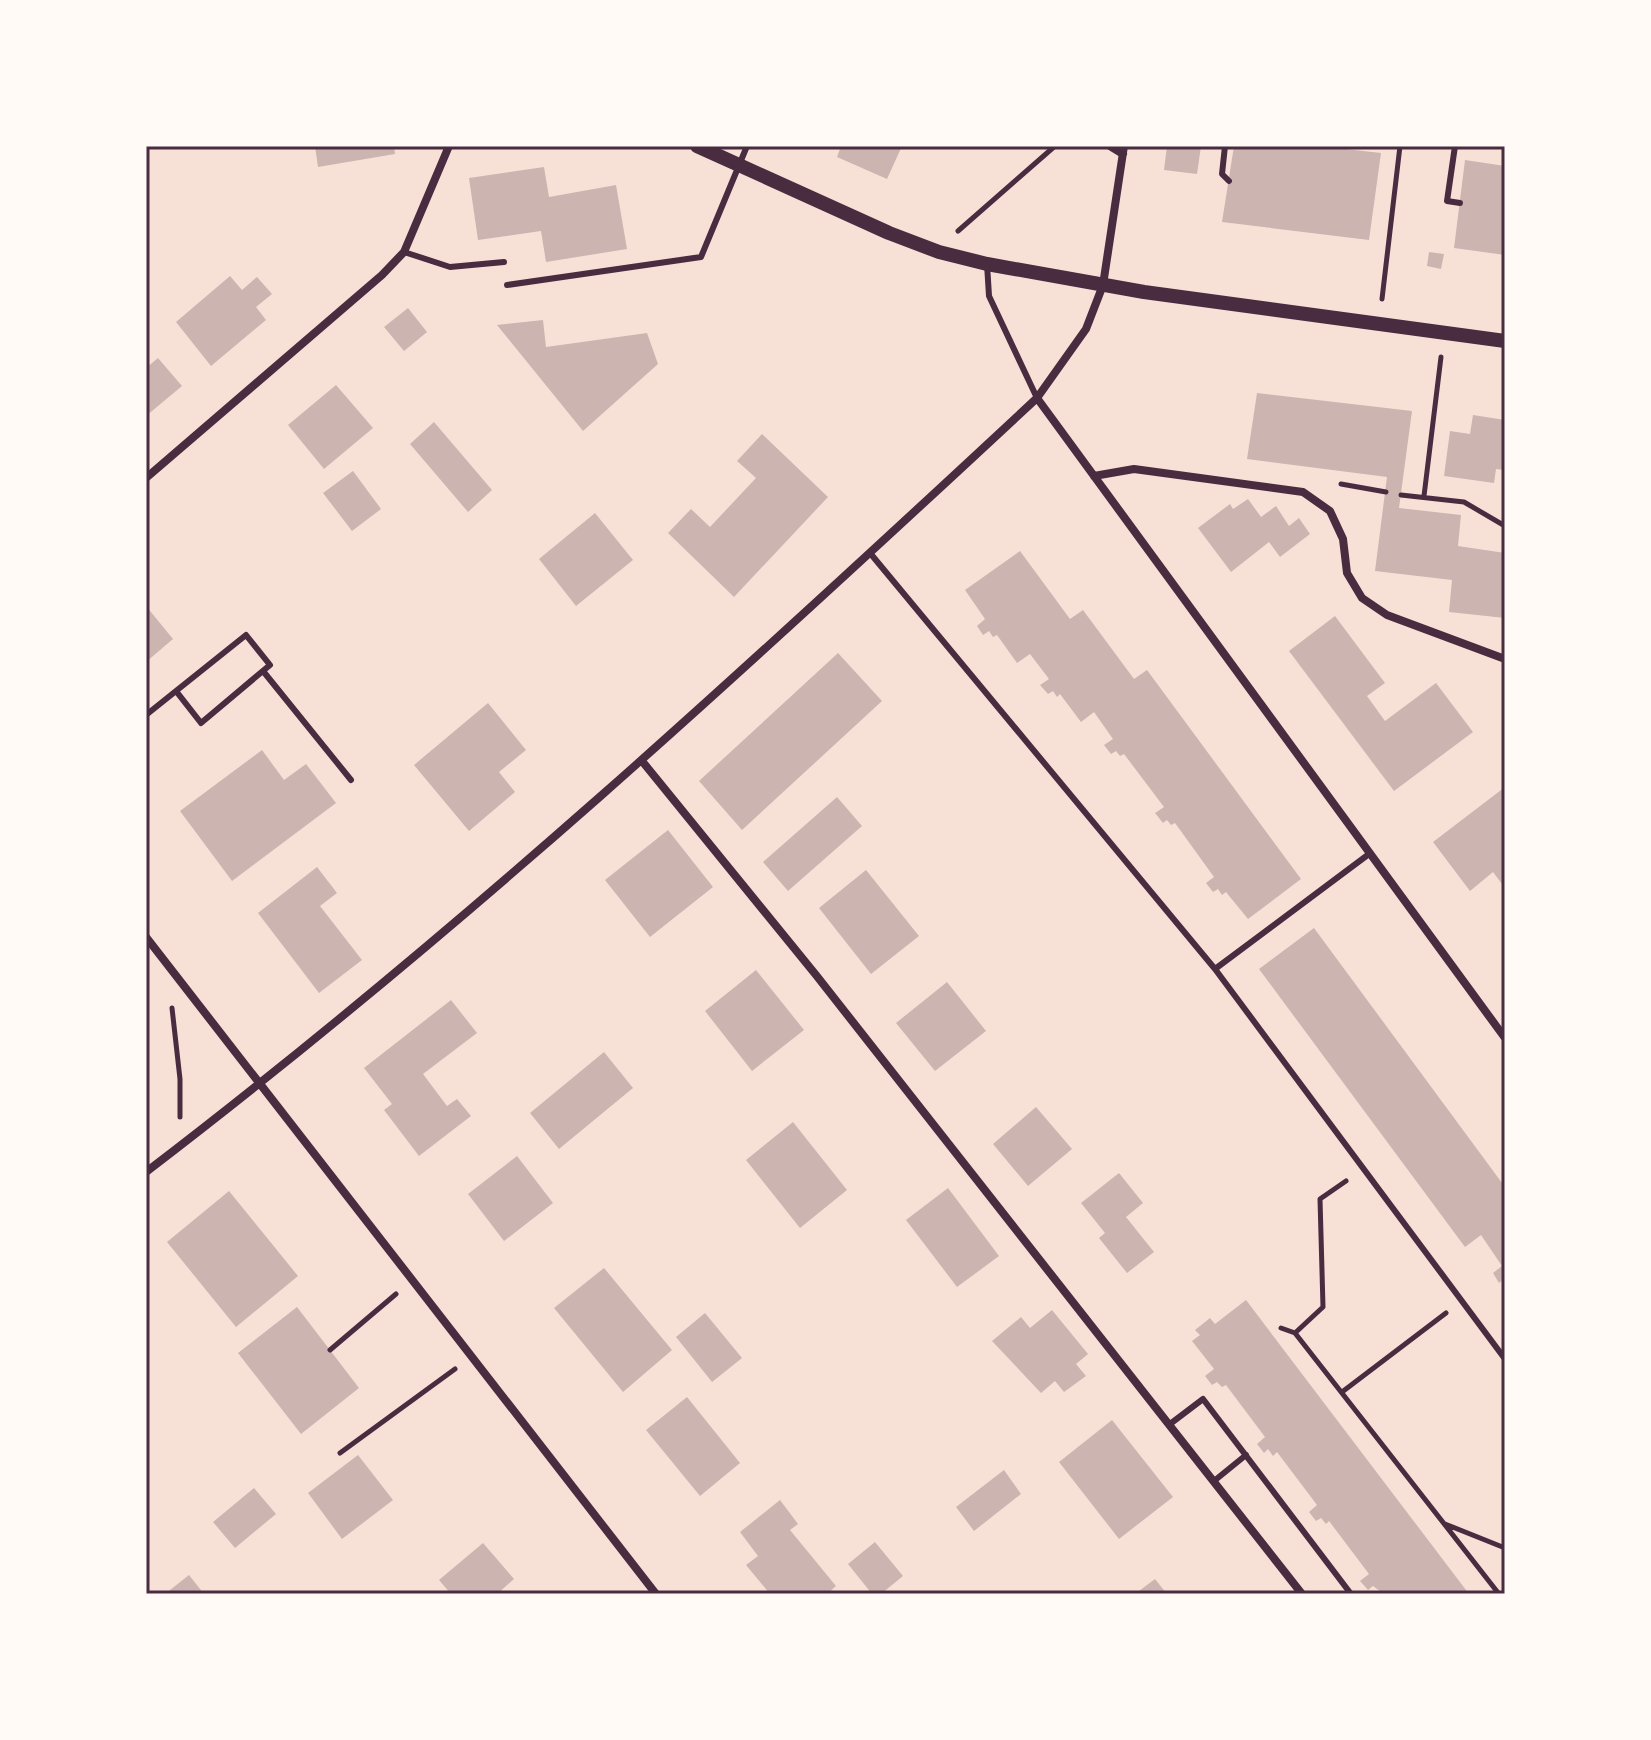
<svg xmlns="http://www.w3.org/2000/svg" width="1651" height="1740" font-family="Georgia,serif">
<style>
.building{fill:#ccb4b1}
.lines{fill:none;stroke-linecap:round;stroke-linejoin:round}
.path{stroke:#4a2c40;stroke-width:5}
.service{stroke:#4a2c40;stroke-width:6}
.minor{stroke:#4a2c40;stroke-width:8}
.tertiary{stroke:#4a2c40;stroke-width:14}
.neatline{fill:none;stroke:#4a2c40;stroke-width:3}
</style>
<rect width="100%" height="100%" fill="#f7e1d7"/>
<!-- building -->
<path class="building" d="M315,146H394L395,154L318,167Z
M841,146H902L887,179L837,157Z
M1167,146H1201L1197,174L1164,170Z
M1234,146H1319L1381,153L1369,240L1222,222Z
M1465,160L1505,166V255L1454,248Z
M544,167L549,197L616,185L627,249L546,262L541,231L478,240L469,178Z
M1429,252L1444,254L1441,269L1427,266Z
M230,276L242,290L257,277L272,294L256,307L266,320L211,366L176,322Z
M408,308L427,332L404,351L384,327Z
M543,320L546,347L647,333L658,364L583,431L497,325Z
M158,358L182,386L146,416V368Z
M336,385L373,428L324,469L288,425Z
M1257,393L1412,411L1399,508L1461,515L1458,546L1505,553V618L1449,612L1452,580L1375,571L1387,477L1247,459Z
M1473,415L1505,420V470L1496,469L1494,483L1444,476L1450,431L1470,434Z
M434,422L492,490L468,512L410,444Z
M762,434L828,497L734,597L668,533L691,509L710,527L756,478L737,461Z
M353,471L381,509L352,531L323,493Z
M1248,499L1261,517L1276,506L1289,526L1299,518L1310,534L1280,557L1269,542L1231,572L1198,528L1230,504L1233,509Z
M595,513L633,560L576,606L539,559Z
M1020,551L1070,619L1083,610L1134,679L1147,670L1301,879L1248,919L1226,892L1222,895L1218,889L1213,892L1206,883L1214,877L1175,823L1171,825L1167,820L1163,823L1155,813L1164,807L1124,754L1120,756L1116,751L1111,754L1104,745L1113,739L1094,712L1081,722L1060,694L1057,697L1053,691L1048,694L1040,685L1049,679L1030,654L1017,663L997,635L993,637L989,631L983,635L977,626L985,619L965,590Z
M146,606L173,639L146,662Z
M1335,616L1385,683L1367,696L1385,721L1436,683L1473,732L1394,791L1289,651Z
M838,653L882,701L742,830L699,781Z
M488,703L526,750L499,772L515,792L469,831L414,765Z
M262,750L284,780L306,764L336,803L232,881L180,811Z
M1505,787V888L1493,872L1470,891L1433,842Z
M837,797L862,826L788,891L763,862Z
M668,830L713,887L650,937L605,880Z
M317,867L337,893L320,906L362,960L319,993L258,913Z
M866,870L919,936L871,974L819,908Z
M1314,928L1505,1187V1278L1499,1283L1493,1273L1502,1266L1481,1235L1465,1247L1259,969Z
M756,970L804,1030L752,1071L705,1011Z
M947,982L986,1031L935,1071L896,1023Z
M451,1000L477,1033L423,1074L447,1106L457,1099L471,1116L419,1156L384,1110L392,1104L364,1068Z
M604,1052L633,1088L559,1149L530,1113Z
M1036,1107L1072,1149L1028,1186L993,1144Z
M793,1122L847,1190L800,1228L746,1160Z
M517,1156L553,1203L504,1241L468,1194Z
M1119,1173L1143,1203L1126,1217L1154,1252L1127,1273L1099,1238L1105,1233L1081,1203Z
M948,1188L999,1256L957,1287L906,1220Z
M229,1191L298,1276L236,1327L167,1242Z
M604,1268L672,1350L623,1392L554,1308Z
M1246,1300L1469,1594H1384L1373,1586L1368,1590L1360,1581L1369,1574L1329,1521L1326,1524L1321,1518L1316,1521L1309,1512L1317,1505L1277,1452L1273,1456L1268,1449L1264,1453L1257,1444L1265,1437L1226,1385L1222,1387L1217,1382L1212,1385L1205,1376L1214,1369L1192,1341L1200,1335L1195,1330L1210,1318L1215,1324Z
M297,1307L359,1388L301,1434L238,1353Z
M1052,1310L1088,1354L1076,1364L1086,1376L1064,1392L1055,1381L1041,1393L992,1341L1021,1317L1030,1328Z
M705,1313L742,1358L712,1382L676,1337Z
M687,1397L740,1463L700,1496L646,1430Z
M1112,1420L1173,1497L1119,1539L1059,1462Z
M358,1455L393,1500L342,1539L308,1493Z
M1004,1470L1021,1494L974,1531L956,1507Z
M254,1488L276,1514L235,1548L213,1522Z
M780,1500L798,1524L790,1530L836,1586L827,1594H770L746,1565L758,1556L740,1532Z
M875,1542L903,1576L881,1594H872L848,1564Z
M483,1543L514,1579L497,1594H451L439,1580Z
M189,1575L204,1594H165Z
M1155,1579L1167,1594H1135Z"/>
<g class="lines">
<!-- path -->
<path class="path" d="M958,231L1055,146
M1382,299L1400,146
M1341,484L1386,492
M1401,495L1464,502L1505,526
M1424,496L1441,357
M172,1008L180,1079V1117
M1281,1328L1295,1333L1499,1594
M1295,1333L1323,1307L1320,1199L1346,1181
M330,1350L396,1294
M1342,1392L1446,1313
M340,1453L455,1369
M1445,1524L1505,1548"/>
<!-- service -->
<path class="service" d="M1225,146L1222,174L1229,181
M1455,146L1447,201L1460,203
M404,252L450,267L504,262
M987,264L989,296L1037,398
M507,285L701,257L747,146
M870,553L1215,969L1505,1359
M263,671L351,780
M146,715L246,635L270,665L201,723L176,691
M1215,969L1369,854
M1170,1424L1203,1399L1351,1594
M1214,1481L1246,1455"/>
<!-- minor -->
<path class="minor" d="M1110,146L1123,154
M1037,398L1505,1038
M1094,476L1134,469L1303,492L1330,511L1343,539L1347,573L1362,598L1387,615L1505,659
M146,478L382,275L404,252L449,146
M642,761L816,975L1302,1594
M146,937L656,1594
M146,1172C459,933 749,666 1037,398L1086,329L1103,285L1124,146"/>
<!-- tertiary -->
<path class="tertiary" d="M697,146L889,233L939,252L987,264L1144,292L1505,341"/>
</g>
<!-- border -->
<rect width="1651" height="1740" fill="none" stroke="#fffaf5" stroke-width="296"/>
<rect x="148" y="148" width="1355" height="1444" class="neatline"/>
</svg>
